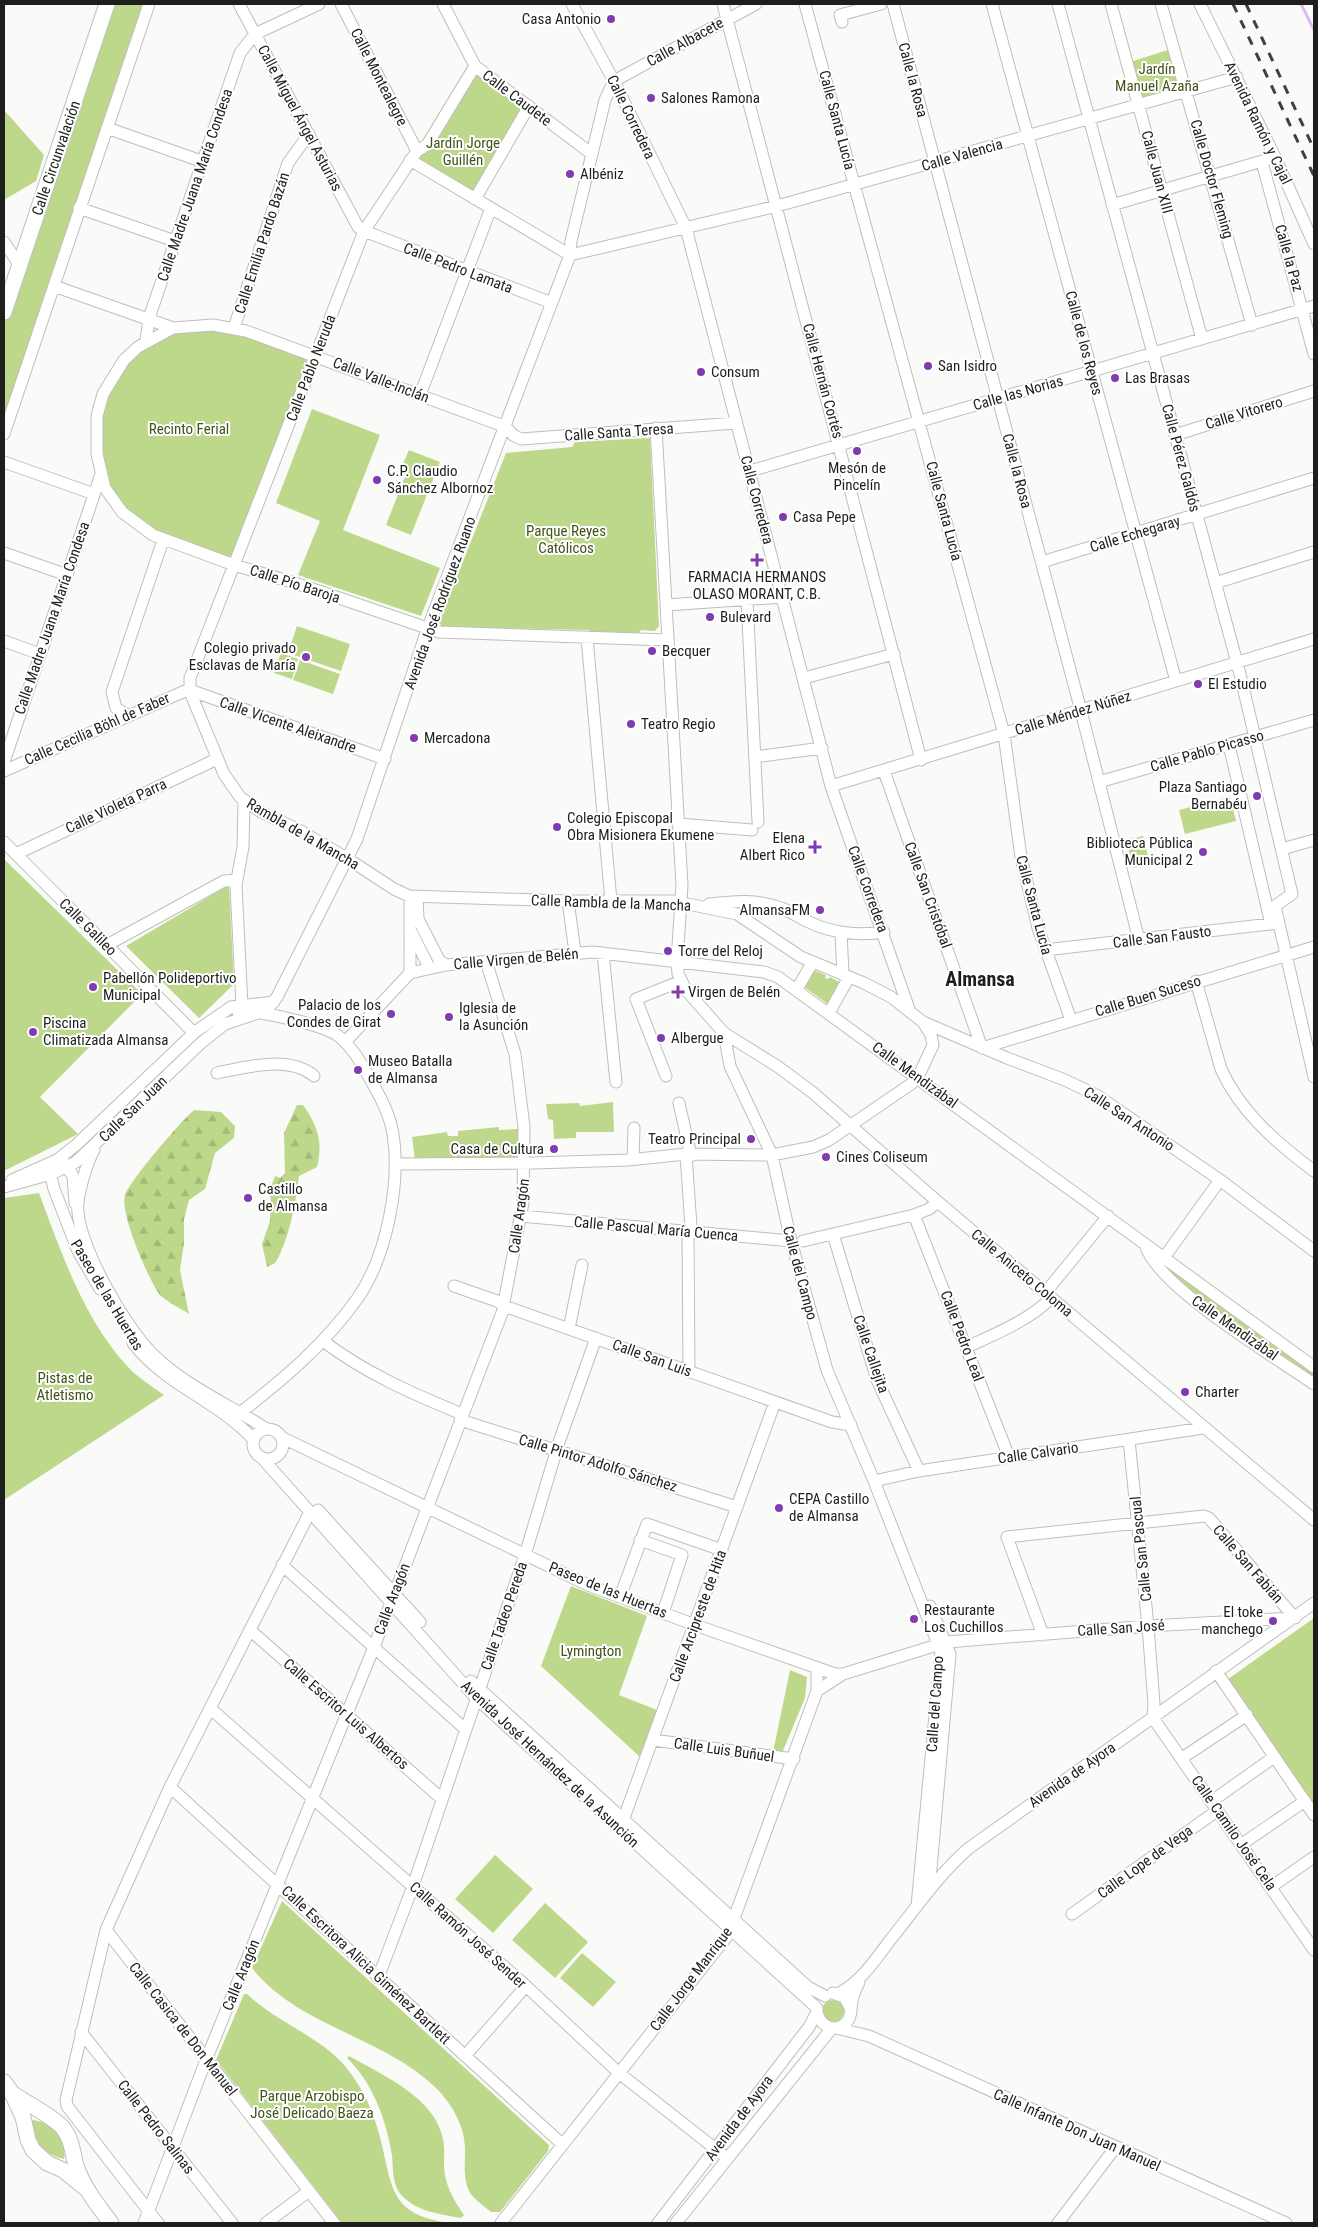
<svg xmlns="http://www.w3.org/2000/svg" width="1318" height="2227" font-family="'Roboto Condensed',sans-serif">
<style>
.forest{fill:url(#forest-firs)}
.green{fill:#bed88b}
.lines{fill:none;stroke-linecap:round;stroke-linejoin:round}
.stream{stroke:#dbbcf6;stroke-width:3}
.minor-casing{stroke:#bebfbc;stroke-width:13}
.major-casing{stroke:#bebfbc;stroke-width:17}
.minor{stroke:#fff;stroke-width:11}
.major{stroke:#fff;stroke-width:15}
.rail{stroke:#40403f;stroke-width:3;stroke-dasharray:9 9;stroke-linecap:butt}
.poi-dot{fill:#803bae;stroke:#fff;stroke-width:2}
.labels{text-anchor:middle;stroke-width:4;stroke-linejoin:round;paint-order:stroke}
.poi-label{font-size:15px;fill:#1e1e1d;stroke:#fff;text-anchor:start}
.street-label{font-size:15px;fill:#1e1e1d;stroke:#fff}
.park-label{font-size:15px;fill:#43531a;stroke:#fff}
.district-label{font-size:20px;font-weight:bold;fill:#1e1e1d;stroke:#fff}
</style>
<defs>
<pattern id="forest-firs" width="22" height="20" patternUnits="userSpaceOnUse" patternTransform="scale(1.25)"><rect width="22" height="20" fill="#bed88b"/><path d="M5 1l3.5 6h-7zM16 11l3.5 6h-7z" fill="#a3b978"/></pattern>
</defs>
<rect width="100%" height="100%" fill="#fafbf8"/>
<!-- forest -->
<path class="forest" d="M297,1105H303C318,1126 323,1142 317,1167L299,1176C296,1201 289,1241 275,1263L267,1267L262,1244L270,1221L271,1187L275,1176L280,1178L285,1173L284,1133Z
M194,1110L221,1112L235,1126L234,1138L215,1153L205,1189L189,1200L184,1219V1243L180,1270L189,1314C180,1308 167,1302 160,1295C149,1281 119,1212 125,1195C131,1179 181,1121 194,1110Z"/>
<!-- green -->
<path class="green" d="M107,4H149L4,434V312Z
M1174,48L1188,93L1138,106L1127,63Z
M475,66L529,106L475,199L410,160Z
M4,110L44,155L36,181L4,200Z
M204,325L316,356L234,565L153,535L105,488L99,405L138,347L194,326Z
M312,409L380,435L343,530L440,568L421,616L298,575L320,521L276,503Z
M650,438L659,626L655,631L641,630L637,635L594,634L589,630L442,627L439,622L506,453L572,447L575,442Z
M409,450L440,462L411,535L386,525L408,469L402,466Z
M297,626L350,644L341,671L288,653Z
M281,653L298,659L292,679L274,673Z
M300,660L340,674L333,694L293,680Z
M1230,797L1236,821L1185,834L1179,810Z
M1143,836L1150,864L1133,868L1126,840Z
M4,859L142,994L40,1097L78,1134L4,1171Z
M229,885L234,984L199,1018L126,946Z
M813,970L826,975L825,978L828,979L830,977L841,983L829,1005L803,986Z
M613,1102L614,1132H576V1138L554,1139L553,1120L548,1119L546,1104L579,1103L580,1106Z
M499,1127V1130L518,1129L520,1158L415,1160L412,1137L447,1132L448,1136H458V1131Z
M39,1193C61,1252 84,1320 128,1367C138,1378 152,1386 164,1395L4,1500V1198Z
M1163,1259L1314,1367V1384L1163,1273Z
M571,1586L647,1616L619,1695L657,1710L640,1757L541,1666Z
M1314,1618V1816L1224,1682Z
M790,1670L807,1677L805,1698L782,1753L773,1752Z
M495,1855L533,1889L493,1933L455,1899Z
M282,1901L549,2145L548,2151L500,2212H491C484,2206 473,2199 469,2191C463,2178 465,2163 465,2149C465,2127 452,2104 436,2088C384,2037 297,2026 252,1968Z
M545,1903L588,1942L555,1978L512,1940Z
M582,1953L616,1982L593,2007L560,1978Z
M244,1994H247C277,2023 318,2035 345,2066C364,2089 374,2113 381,2141C393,2191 391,2214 449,2223H342L216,2060Z
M822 2011a11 11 0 1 1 22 0a11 11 0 1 1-22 0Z
M349,2056C382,2075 435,2097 443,2139C445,2148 444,2157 444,2166C445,2185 453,2199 464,2215L461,2218C439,2214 413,2211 399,2192C392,2182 393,2166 392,2155C386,2120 373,2083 347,2058Z
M32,2120C51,2121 69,2140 64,2159C44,2155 30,2142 32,2120Z"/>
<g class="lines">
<!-- stream -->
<path class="stream" d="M1301,4L1314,30"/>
<!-- minor casing -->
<g class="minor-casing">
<path id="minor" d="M239,4L358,227L364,231L552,303
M341,4L417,151
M443,4L475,66L592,154
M572,4L614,81L686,228L831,786L909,1009
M723,4L921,760
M805,4L1004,734L1021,857L1038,928L1071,1020
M893,4L1081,711L1139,940
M992,4L1176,681
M1058,4L1239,670L1292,894L1275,906L1314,1077
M1111,4L1202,339
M1161,4L1252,325
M1200,4L1275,157L1314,244
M842,22L840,15L881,4
M614,81L756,4
M107,128L201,161
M410,160L570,255L777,206L1237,77
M1262,162L1314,354
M475,199L529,106
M1112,205L1269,159
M79,208L175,241
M4,242L20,266
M54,286L173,328L213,325L246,331L506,427
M173,328L138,347L124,360L103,394L97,416V454L105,488L122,512L153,535L234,565L295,583L439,632L667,640
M234,328L288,163L309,134
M146,341L149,318L240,53L255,34L319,4
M420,395L491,208
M506,427L513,435L521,439L736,423
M656,428L682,885L677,961L678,974L686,990L724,1033L777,1066L812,1092L938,1202L1314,1520
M4,434L149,4
M1175,435L1314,391
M4,462L94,494
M750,471L1314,306
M4,553L67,575
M1042,562L1314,478
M1215,583L1314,552
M747,600L758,822
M666,605L784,597
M587,638L611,901
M4,641L40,654
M804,678L894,654
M127,715L116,708L112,692L163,540
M1229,745L1271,924
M755,757L822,748
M4,762L101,474
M4,771L185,691L195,692L385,759
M884,771L982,1048
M1099,782L1314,720
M831,786L1314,639
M679,824L752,830
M4,842L194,1033
M1282,849L1314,840
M16,854L217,759
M417,897L418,919L439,960L446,965L593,952L764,972L778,977L1314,1367
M568,901L575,952
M410,904V973
M709,904C735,901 757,899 781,908C791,911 799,918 809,922C831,933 859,936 884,932
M841,932L843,975
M412,933L429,967
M107,945L224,881L237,880
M1045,950L1278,923
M603,953L616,1082
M1196,981L1221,1069C1240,1112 1278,1144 1314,1171
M797,989L812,963
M238,1012L242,1006L236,885L243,847L244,801
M829,1013L849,977
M923,1022L1007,1058L1065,1080L1098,1096L1220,1180L1314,1251
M724,1033L730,1066L772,1155L791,1241L827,1370L874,1481L941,1652L917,1906
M345,1042L410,973L446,965
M982,1048L1314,947
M217,1073C246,1067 289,1055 314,1076
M666,1076L636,999L681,981
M679,1103L691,1156
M94,1150C87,1162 76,1198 78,1212C81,1251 129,1335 159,1360C190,1388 231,1406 265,1428
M686,1154L691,1227L688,1232L689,1372
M633,1159L634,1128
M57,1160L51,1177L54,1189L78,1251L100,1289
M63,1162L73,1176L75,1203
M396,1164L534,1163L628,1160L686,1154L772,1155L813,1147L829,1140L911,1084L918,1077L933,1045L931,1035L923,1022L891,997L864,983L801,957L737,914L673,901H568L409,896L394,889L348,859L301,831L261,812L240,797L224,774L190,692V678L364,231L417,151L427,145L475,66
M12,1180L57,1160L76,1145L195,1032L231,1007L274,1002
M4,1187L51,1174L76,1162L201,1043L225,1024L267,1010L277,997L357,839L427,630L570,255L571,241L605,100L614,81
M914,1215L1009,1457
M521,1216L791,1241
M833,1234L877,1380L919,1471
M803,1241L914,1215L929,1209L938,1202
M1146,1247C1160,1288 1275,1357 1314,1384
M1163,1259L1220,1180
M454,1286L497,1301L504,1306L832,1422L851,1425
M1045,1293L1108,1216
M569,1329L582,1265
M323,1341C365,1373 413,1394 462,1414
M133,1343C165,1385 218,1401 253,1439
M967,1347C995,1334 1030,1320 1051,1298
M241,1412C284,1379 325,1344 357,1299C387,1257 402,1179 392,1129C388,1110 378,1093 369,1077C361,1062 351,1045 337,1035C322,1025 279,1016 261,1013
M460,1420L737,1507
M253 1444a15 15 0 1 1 30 0a15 15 0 1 1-30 0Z
M283,1438L588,1585L695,1625L835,1674H843L947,1642L1148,1626L1295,1618
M1129,1440L1148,1626L1154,1704L1153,1718L1314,1950
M261,1457L476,1698L817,2008
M874,1481L919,1471L1203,1428
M318,1510L420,1622
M640,1540L682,1555L663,1613
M282,1565L465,1729
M620,1597L647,1524L722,1550
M250,1630L442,1799
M1043,1635L1007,1537L1204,1516L1209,1518L1295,1618
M1216,1671L1314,1815
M471,1681L808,1987L825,1996
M817,1691L843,1674
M211,1709L526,1986L619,2073L727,2158
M653,1740L794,1759
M1182,1758L1247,1715
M170,1787L562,2144
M1212,1801L1274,1757
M621,1826L775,1402
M1242,1844L1305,1801
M1271,1887L1314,1857
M929,1891L950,1654L930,1606
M1072,1914L1218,1810
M106,1930L334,2223
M378,1978L413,1886L525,1555L559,1442L596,1338
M833,1993L844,1997L851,2009
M838,1994C862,1981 875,1960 891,1939C916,1908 939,1874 969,1848L1314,1603
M817,2008C816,2023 833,2035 846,2023C853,2016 850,2005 853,1997C854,1992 857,1987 859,1982
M836,2028L869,2036L1286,2223
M81,2032L232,2223
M465,2056L526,1986
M144,2223L206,2060L374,1647L502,1313L523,1203L524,1127L515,1054L486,961
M158,2223L67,2106L66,2100L106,1930L170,1787L310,1512
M266,2223L309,2191
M501,2223L728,1935L817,1691V1669
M658,2223L809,2027L817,2012
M676,2223L832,2028
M1058,2223L1115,2148"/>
</g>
<!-- major casing -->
<g class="major-casing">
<path id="major" d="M4,312L107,4
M4,2082L12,2093L23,2117L28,2140L33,2150L47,2163L63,2170L84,2187
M12,2093C27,2104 53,2116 63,2128C74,2142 72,2157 78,2171C86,2191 99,2207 111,2223"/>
</g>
<!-- minor -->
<use href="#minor" class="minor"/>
<!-- major -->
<use href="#major" class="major"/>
<!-- rail -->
<path class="rail" d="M1233,4L1314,176
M1246,4L1314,149"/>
</g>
<!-- markers -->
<g class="poi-dot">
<circle cx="611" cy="19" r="5"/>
<circle cx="651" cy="98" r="5"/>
<circle cx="570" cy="174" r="5"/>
<circle cx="928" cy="366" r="5"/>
<circle cx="701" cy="372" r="5"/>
<circle cx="1115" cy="378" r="5"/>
<circle cx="857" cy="451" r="5"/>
<circle cx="377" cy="480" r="5"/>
<circle cx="783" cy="517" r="5"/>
<path d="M754.5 552.5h5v5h5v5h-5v5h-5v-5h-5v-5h5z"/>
<circle cx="710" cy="617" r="5"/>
<circle cx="652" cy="651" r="5"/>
<circle cx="306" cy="657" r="5"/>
<circle cx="1198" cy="684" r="5"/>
<circle cx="631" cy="724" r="5"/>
<circle cx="414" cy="738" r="5"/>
<circle cx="1257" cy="796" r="5"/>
<circle cx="557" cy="827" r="5"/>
<path d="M812.5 839.5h5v5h5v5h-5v5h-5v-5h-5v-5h5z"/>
<circle cx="1203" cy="852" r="5"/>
<circle cx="820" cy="910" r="5"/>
<circle cx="668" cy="951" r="5"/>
<circle cx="93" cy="987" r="5"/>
<path d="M675.5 984.5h5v5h5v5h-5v5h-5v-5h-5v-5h5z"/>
<circle cx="391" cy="1014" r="5"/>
<circle cx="449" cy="1017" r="5"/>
<circle cx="33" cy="1032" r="5"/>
<circle cx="661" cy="1038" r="5"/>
<circle cx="358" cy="1070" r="5"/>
<circle cx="751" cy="1139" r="5"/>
<circle cx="554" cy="1149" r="5"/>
<circle cx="826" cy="1157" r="5"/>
<circle cx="248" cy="1198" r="5"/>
<circle cx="1185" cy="1392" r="5"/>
<circle cx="779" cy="1508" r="5"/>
<circle cx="914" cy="1619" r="5"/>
<circle cx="1273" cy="1621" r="5"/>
</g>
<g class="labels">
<!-- poi labels -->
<g class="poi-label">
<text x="601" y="24" text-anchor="end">Casa Antonio</text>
<text x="661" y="103">Salones Ramona</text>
<text x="580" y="179">Albéniz</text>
<text x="938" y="371">San Isidro</text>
<text x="711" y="377">Consum</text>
<text x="1125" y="383">Las Brasas</text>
<text x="857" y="473" text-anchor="middle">Mesón de<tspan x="857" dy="17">Pincelín</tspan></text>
<text x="387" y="476">C.P. Claudio<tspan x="387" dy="17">Sánchez Albornoz</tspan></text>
<text x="793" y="522">Casa Pepe</text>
<text x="757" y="582" text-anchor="middle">FARMACIA HERMANOS<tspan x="757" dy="17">OLASO MORANT, C.B.</tspan></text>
<text x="720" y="622">Bulevard</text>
<text x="296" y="653" text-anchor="end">Colegio privado<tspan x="296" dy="17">Esclavas de María</tspan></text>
<text x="662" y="656">Becquer</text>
<text x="1208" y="689">El Estudio</text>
<text x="641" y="729">Teatro Regio</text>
<text x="424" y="743">Mercadona</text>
<text x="1247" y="792" text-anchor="end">Plaza Santiago<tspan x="1247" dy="17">Bernabéu</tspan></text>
<text x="567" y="823">Colegio Episcopal<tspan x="567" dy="17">Obra Misionera Ekumene</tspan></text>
<text x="805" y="843" text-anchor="end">Elena<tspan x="805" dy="17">Albert Rico</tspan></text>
<text x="1193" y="848" text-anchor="end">Biblioteca Pública<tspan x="1193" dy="17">Municipal 2</tspan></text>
<text x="810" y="915" text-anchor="end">AlmansaFM</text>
<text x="678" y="956">Torre del Reloj</text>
<text x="103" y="983">Pabellón Polideportivo<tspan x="103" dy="17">Municipal</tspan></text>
<text x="688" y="997">Virgen de Belén</text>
<text x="381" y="1010" text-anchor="end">Palacio de los<tspan x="381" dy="17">Condes de Girat</tspan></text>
<text x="459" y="1013">Iglesia de<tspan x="459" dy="17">la Asunción</tspan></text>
<text x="43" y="1028">Piscina<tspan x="43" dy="17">Climatizada Almansa</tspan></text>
<text x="671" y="1043">Albergue</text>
<text x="368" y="1066">Museo Batalla<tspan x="368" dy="17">de Almansa</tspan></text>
<text x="741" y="1144" text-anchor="end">Teatro Principal</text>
<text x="544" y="1154" text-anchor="end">Casa de Cultura</text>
<text x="836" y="1162">Cines Coliseum</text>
<text x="258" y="1194">Castillo<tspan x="258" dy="17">de Almansa</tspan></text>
<text x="1195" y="1397">Charter</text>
<text x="789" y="1504">CEPA Castillo<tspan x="789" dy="17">de Almansa</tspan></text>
<text x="924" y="1615">Restaurante<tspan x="924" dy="17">Los Cuchillos</tspan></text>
<text x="1263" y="1617" text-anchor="end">El toke<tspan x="1263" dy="17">manchego</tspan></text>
</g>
<!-- street labels -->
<g class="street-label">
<text transform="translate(685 42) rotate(-29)" y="5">Calle Albacete</text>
<text transform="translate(379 77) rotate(63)" y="5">Calle Montealegre</text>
<text transform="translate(913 80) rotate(75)" y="5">Calle la Rosa</text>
<text transform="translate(517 98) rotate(37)" y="5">Calle Caudete</text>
<text transform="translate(631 117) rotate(64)" y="5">Calle Corredera</text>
<text transform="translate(300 118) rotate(62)" y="5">Calle Miguel Ángel Asturias</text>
<text transform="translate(837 120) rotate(75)" y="5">Calle Santa Lucía</text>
<text transform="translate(1258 123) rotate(64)" y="5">Avenida Ramón y Cajal</text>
<text transform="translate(962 155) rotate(-16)" y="5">Calle Valencia</text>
<text transform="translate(56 158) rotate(-71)" y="5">Calle Circunvalación</text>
<text transform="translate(1157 172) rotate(75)" y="5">Calle Juan XIII</text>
<text transform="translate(1212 179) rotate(74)" y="5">Calle Doctor Fleming</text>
<text transform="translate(195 185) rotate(-71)" y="5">Calle Madre Juana María Condesa</text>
<text transform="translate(262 243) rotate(-72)" y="5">Calle Emilia Pardo Bazán</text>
<text transform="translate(1289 258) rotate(74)" y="5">Calle la Paz</text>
<text transform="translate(458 268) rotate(21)" y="5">Calle Pedro Lamata</text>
<text transform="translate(1084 343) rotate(75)" y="5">Calle de los Reyes</text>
<text transform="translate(311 368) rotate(-69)" y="5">Calle Pablo Neruda</text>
<text transform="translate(381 380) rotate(21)" y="5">Calle Valle-Inclán</text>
<text transform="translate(823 381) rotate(75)" y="5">Calle Hernán Cortés</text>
<text transform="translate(1018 393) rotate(-16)" y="5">Calle las Norias</text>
<text transform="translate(1244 413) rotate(-17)" y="5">Calle Vitorero</text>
<text transform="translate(619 432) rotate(-4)" y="5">Calle Santa Teresa</text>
<text transform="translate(1181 458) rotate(75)" y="5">Calle Pérez Galdós</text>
<text transform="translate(1017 471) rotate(75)" y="5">Calle la Rosa</text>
<text transform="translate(757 500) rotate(75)" y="5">Calle Corredera</text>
<text transform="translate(944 511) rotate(75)" y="5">Calle Santa Lucía</text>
<text transform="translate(1135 534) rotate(-17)" y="5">Calle Echegaray</text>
<text transform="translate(295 584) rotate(18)" y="5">Calle Pío Baroja</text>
<text transform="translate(440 603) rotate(-70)" y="5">Avenida José Rodríguez Ruano</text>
<text transform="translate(52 618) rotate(-71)" y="5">Calle Madre Juana María Condesa</text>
<text transform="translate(1073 713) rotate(-17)" y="5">Calle Méndez Núñez</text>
<text transform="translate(288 725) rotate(19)" y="5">Calle Vicente Aleixandre</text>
<text transform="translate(97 729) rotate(-24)" y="5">Calle Cecilia Böhl de Faber</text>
<text transform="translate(1207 751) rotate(-16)" y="5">Calle Pablo Picasso</text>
<text transform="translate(116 806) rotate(-25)" y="5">Calle Violeta Parra</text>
<text transform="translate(303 834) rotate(30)" y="5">Rambla de la Mancha</text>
<text transform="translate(868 889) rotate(70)" y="5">Calle Corredera</text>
<text transform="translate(928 895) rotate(70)" y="5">Calle San Cristóbal</text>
<text transform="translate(611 903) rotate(2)" y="5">Calle Rambla de la Mancha</text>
<text transform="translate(1034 905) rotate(75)" y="5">Calle Santa Lucía</text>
<text transform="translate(88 927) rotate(45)" y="5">Calle Galileo</text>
<text transform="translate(1162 937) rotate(-7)" y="5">Calle San Fausto</text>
<text transform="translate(516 959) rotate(-5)" y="5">Calle Virgen de Belén</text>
<text transform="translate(1148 996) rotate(-17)" y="5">Calle Buen Suceso</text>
<text transform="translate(915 1075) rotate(36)" y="5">Calle Mendizábal</text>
<text transform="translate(133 1109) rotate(-44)" y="5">Calle San Juan</text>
<text transform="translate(1129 1119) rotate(33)" y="5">Calle San Antonio</text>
<text transform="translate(519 1216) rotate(-82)" y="5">Calle Aragón</text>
<text transform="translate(656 1229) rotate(5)" y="5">Calle Pascual María Cuenca</text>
<text transform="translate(800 1273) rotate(75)" y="5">Calle del Campo</text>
<text transform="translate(1022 1273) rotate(40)" y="5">Calle Aniceto Coloma</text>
<text transform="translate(107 1295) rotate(59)" y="5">Paseo de las Huertas</text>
<text transform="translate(1235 1328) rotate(35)" y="5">Calle Mendizábal</text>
<text transform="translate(962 1336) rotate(69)" y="5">Calle Pedro Leal</text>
<text transform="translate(871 1354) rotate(71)" y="5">Calle Callejita</text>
<text transform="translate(652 1358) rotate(20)" y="5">Calle San Luis</text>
<text transform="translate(1038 1453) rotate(-8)" y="5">Calle Calvario</text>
<text transform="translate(598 1463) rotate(17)" y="5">Calle Pintor Adolfo Sánchez</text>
<text transform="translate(1141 1549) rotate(-96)" y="5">Calle San Pascual</text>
<text transform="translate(1248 1564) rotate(49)" y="5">Calle San Fabián</text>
<text transform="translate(608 1590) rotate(22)" y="5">Paseo de las Huertas</text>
<text transform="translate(392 1599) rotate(-69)" y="5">Calle Aragón</text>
<text transform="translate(504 1616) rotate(-71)" y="5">Calle Tadeo Pereda</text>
<text transform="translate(698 1616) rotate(-70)" y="5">Calle Arcipreste de Hita</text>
<text transform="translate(1121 1628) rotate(-4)" y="5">Calle San José</text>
<text transform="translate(935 1704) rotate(-86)" y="5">Calle del Campo</text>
<text transform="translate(346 1714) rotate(41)" y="5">Calle Escritor Luis Albertos</text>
<text transform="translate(724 1750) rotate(8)" y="5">Calle Luis Buñuel</text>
<text transform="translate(550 1764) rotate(43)" y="5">Avenida José Hernández de la Asunción</text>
<text transform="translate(1072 1775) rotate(-35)" y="5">Avenida de Ayora</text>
<text transform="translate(1234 1833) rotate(55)" y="5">Calle Camilo José Cela</text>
<text transform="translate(1145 1862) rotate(-36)" y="5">Calle Lope de Vega</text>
<text transform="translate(468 1935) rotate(42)" y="5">Calle Ramón José Sender</text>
<text transform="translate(366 1965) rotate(43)" y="5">Calle Escritora Alicia Giménez Bartlett</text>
<text transform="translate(241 1975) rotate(-68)" y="5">Calle Aragón</text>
<text transform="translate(691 1979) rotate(-53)" y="5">Calle Jorge Manrique</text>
<text transform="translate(183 2029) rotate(52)" y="5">Calle Casica de Don Manuel</text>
<text transform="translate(739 2118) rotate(-53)" y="5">Avenida de Ayora</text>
<text transform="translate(156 2127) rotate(52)" y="5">Calle Pedro Salinas</text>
<text transform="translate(1077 2130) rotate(24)" y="5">Calle Infante Don Juan Manuel</text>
</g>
<!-- park labels -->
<g class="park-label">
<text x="1157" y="74">Jardín<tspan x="1157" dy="17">Manuel Azaña</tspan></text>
<text x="463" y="148">Jardín Jorge<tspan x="463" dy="17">Guillén</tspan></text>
<text x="189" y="434">Recinto Ferial</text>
<text x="566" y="536">Parque Reyes<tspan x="566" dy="17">Católicos</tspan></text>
<text x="65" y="1383">Pistas de<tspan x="65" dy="17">Atletismo</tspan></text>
<text x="591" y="1656">Lymington</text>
<text x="312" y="2101">Parque Arzobispo<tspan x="312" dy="17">José Delicado Baeza</tspan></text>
</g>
<!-- district labels -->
<g class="district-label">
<text x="980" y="986">Almansa</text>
</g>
</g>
<!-- border -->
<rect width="1318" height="2227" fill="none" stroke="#1e1e1d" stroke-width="10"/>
</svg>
